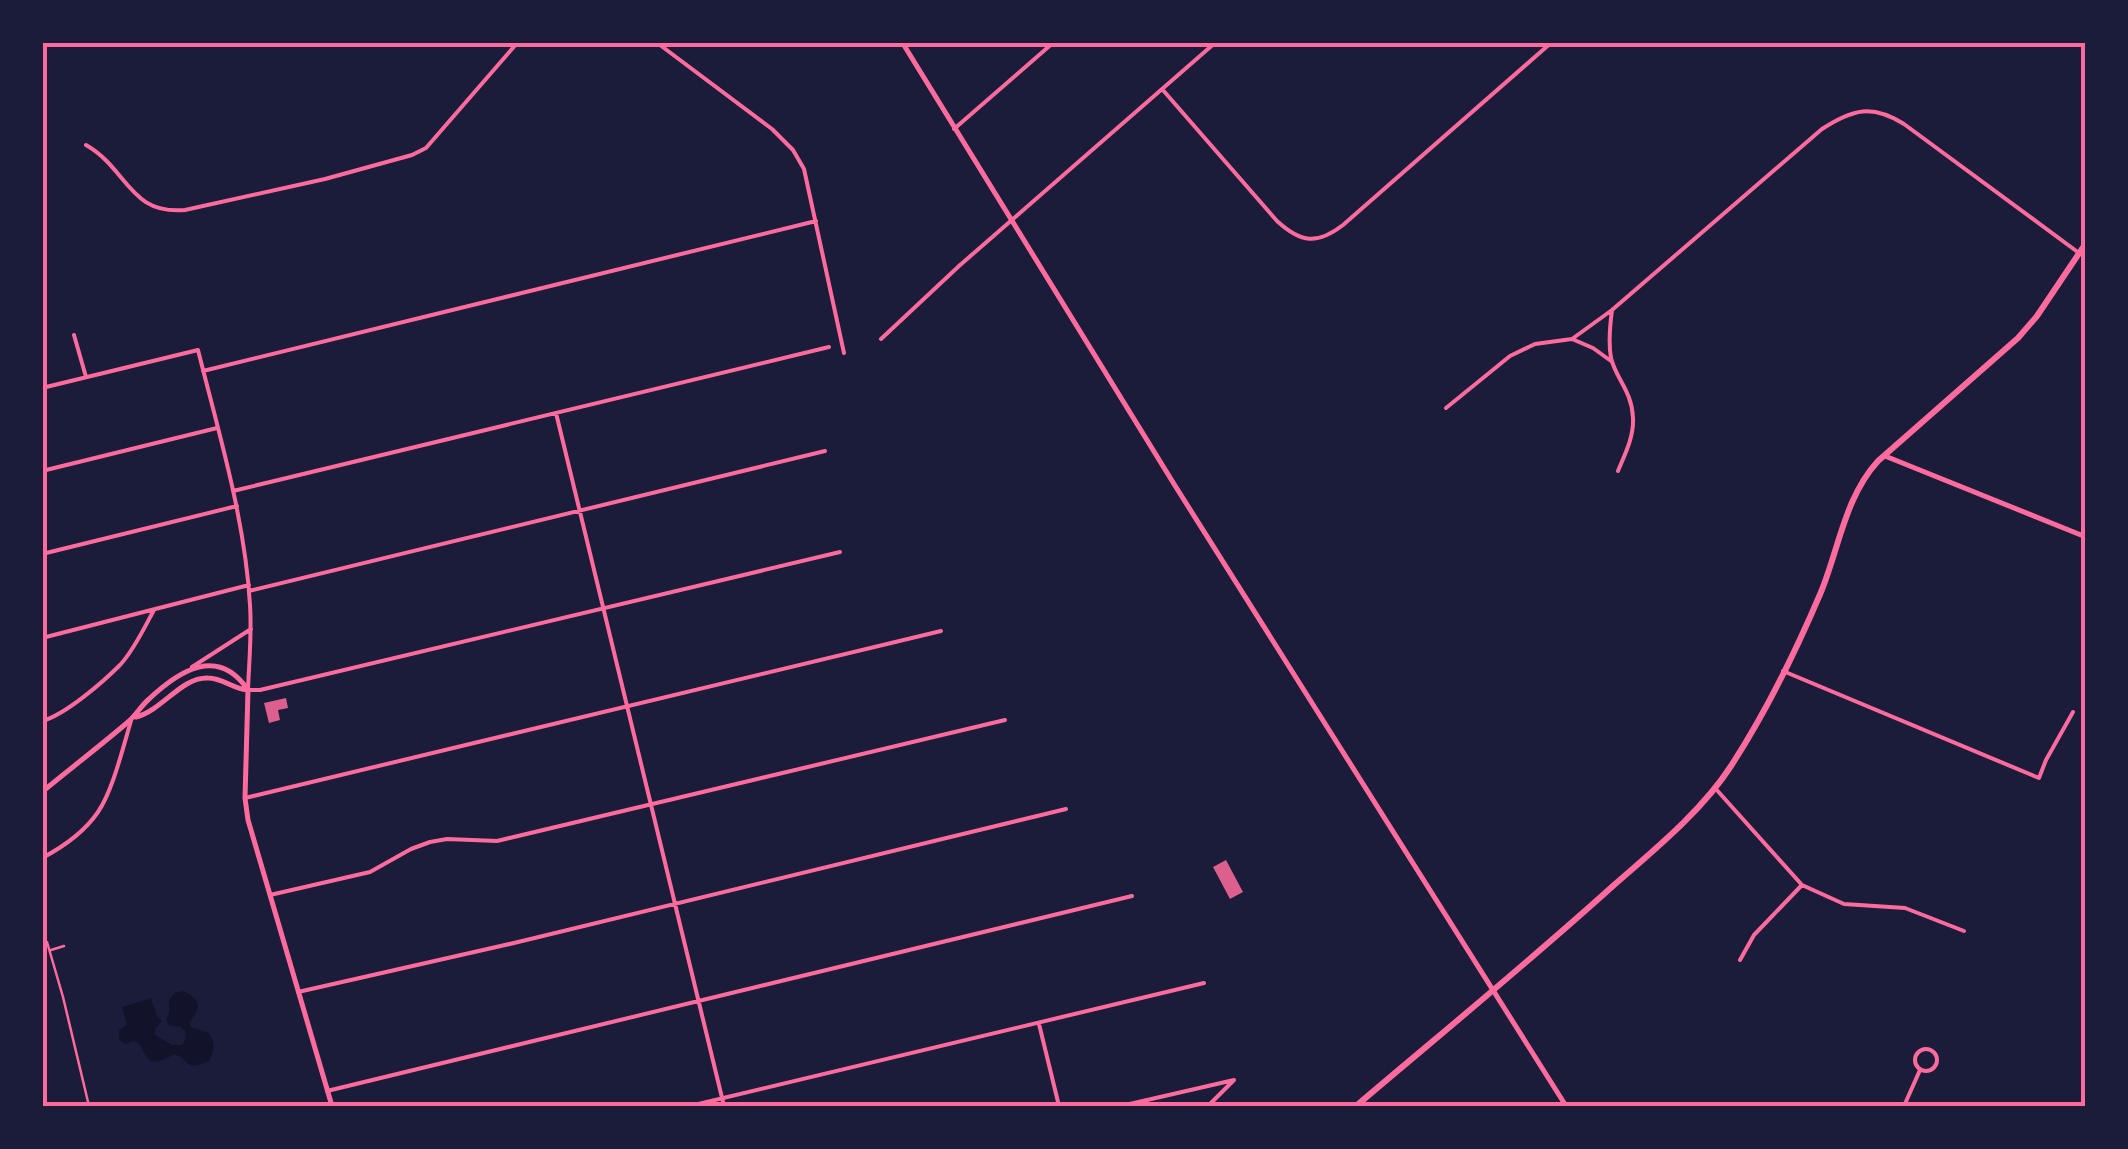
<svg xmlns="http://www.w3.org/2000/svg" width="2128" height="1149" font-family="'Archivo Narrow',sans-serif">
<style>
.water{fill:#12122b}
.building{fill:#dd5f8e}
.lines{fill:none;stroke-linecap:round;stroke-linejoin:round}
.path{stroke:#ff6b9d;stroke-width:2.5}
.minor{stroke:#ff6b9d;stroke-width:4}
.tertiary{stroke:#ff6b9d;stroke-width:5}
.secondary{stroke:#ff6b9d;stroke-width:6}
.neatline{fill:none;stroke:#ff6b9d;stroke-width:4}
</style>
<rect width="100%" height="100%" fill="#1b1b3a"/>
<!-- water -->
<path class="water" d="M184,991C202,1001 201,1007 189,1023L191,1027L209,1033C215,1044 215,1050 209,1061C184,1072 192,1060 174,1054C151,1067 150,1064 139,1043L133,1041L126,1044L119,1040V1030L127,1025L122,1007L151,998L157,1016L162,1021L155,1029V1035L172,1045H182L186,1039L185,1031L180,1027L169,1025L166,1020L169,1013V1000L175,993Z"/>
<!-- building -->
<path class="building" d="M286,698L288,708L278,710L280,720L269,723L264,703Z
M1226,860L1243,892L1230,899L1213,867Z"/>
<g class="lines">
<!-- path -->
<path class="path" d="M47,942L63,997L89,1106
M51,950L64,946"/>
<!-- minor -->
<path class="minor" d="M656,42L772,129L793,150L804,169L844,353
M1162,89L1277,221C1301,243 1317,245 1343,225L1552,42
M954,129L1054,42
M86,145C128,169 129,215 185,210L325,179L412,155L426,148L518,42
M1612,310C1610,325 1608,342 1611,358C1616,379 1632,391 1633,418C1634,437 1625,454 1618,471
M74,335L86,377
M881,339L959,266L1216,42
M1572,339L1593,348L1611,361
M203,371L816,221
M42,388L198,350C219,434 245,519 250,605C252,633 249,662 248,690H260L840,552
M1446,408L1510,356L1535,344L1572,339L1612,310L1822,129C1853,109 1872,104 1904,124L2079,253
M556,413L724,1106
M42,471L217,428
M233,491L829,347
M42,554L237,506
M249,591L825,451
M42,638L249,585
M192,667L251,629
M1783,671L2039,778L2046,760L2073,712
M42,721C65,715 103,682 120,665C134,650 144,628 154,610
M1715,788L1802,885L1844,904L1905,908L1964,931
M245,798L941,631
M42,858C63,847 85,831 98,812C113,790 123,747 131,721
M270,895L370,872L411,849L430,842L447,839L497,841L1005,720
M1740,960L1754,935L1802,885
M298,992L514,943L1066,809
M1039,1024L1059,1106
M1915 1060a11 11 0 1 1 22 0a11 11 0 1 1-22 0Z
M327,1091L1132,896
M690,1106L1204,983
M1121,1106L1234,1080
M1208,1106L1234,1080
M1904,1106L1920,1070"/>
<!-- tertiary -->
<path class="tertiary" d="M902,42L1174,484L1566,1106
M1885,456L2086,537
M248,690L245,798L248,820L332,1106
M136,717C163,710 181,677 208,678C223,678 233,689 248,690
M42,792C71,768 100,746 128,722C136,715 141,706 149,699C180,670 218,646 248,690"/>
<!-- secondary -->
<path class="secondary" d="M1356,1106C1442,1033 1530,961 1614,885C1654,850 1702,811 1731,766C1766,712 1796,651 1821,592C1839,548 1845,497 1878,461L2018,338L2037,316L2086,243"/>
</g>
<!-- border -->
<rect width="2128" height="1149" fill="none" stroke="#1b1b3a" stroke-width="90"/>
<rect x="45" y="45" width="2038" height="1059" class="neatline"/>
</svg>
